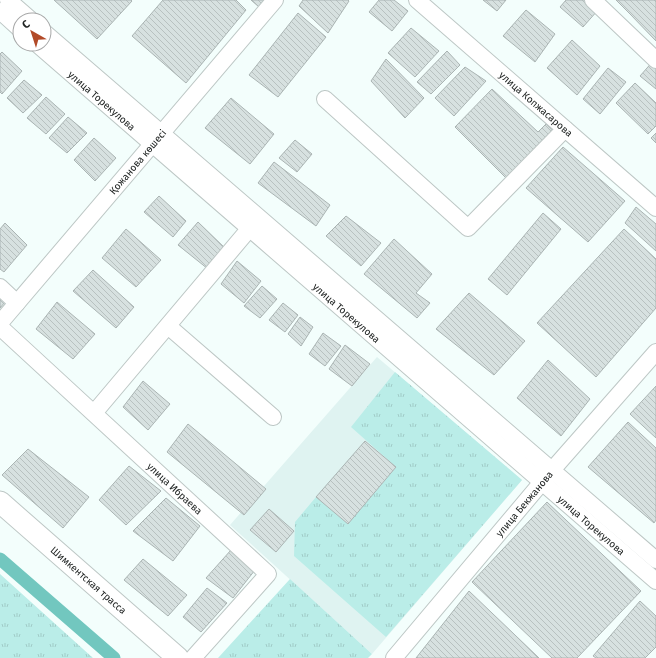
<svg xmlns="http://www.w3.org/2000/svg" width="656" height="658" font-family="'Fira Sans',sans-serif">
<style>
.built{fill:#dff3f1}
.park{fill:url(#park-tufts)}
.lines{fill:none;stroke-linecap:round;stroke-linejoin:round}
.canal{stroke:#72c7bf;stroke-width:13}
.building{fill:url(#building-back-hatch);stroke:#aab4b3}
.minor-casing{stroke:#bdc7c5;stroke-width:18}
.major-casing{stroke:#bdc7c5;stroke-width:23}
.minor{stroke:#fff;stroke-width:16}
.major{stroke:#fff;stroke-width:21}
.labels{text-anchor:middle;stroke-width:3;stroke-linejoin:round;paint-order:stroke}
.street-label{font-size:10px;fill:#202423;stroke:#fff}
</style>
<defs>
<pattern id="park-tufts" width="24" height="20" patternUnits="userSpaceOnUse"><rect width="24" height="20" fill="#baede8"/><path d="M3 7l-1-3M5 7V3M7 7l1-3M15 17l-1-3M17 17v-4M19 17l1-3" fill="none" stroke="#a0cbc7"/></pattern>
<pattern id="building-back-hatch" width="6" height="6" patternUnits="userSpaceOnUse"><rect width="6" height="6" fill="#d7e1e0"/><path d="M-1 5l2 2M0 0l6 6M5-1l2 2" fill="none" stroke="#b8c1c0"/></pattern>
</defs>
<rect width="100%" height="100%" fill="#f3fefc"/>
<!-- built -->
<path class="built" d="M377,357L522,480L372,654L230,525Z"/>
<!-- park -->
<path class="park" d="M395,372L522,480L386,637L294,556L295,522L316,497L348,523L396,467L351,427Z
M0,574L93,658H0Z
M290,579L372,654L368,658H218Z"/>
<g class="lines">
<!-- canal -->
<path class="canal" d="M0,559L114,658"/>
</g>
<!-- building -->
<path class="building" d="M54,0H131L132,1L97,39Z
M163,0H236L246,10L186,83L132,36Z
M251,0H265L259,7Z
M303,0H348L349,1L328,33L299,6Z
M379,0H394L408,11L392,31L369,12Z
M483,0H506L497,11Z
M566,0H586L598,10L583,27L560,7Z
M616,0H656V41L630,14Z
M526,10L555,34L535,62L503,36Z
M298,13L326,37L278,97L249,75Z
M411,28L439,51L415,77L388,53Z
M572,40L600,66L577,95L547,68Z
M447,51L460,65L431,94L417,82Z
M2,52L22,71L2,94L0,92V54Z
M386,59L424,98L405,118L371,81Z
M654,60L656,62V89L640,76Z
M465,67L486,81L454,116L435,98Z
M608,68L626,82L600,114L583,99Z
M24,80L42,95L23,113L7,98Z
M635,83L656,103V126L648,134L616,103Z
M492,89L538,132L546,124L560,137L513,185L455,127Z
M46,97L65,114L46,134L27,118Z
M231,98L274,134L250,164L205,128Z
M68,117L87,133L67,153L49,138Z
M656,133V143L651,138Z
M94,138L116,158L95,181L74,160Z
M295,140L312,154L297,172L279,158Z
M563,147L625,201L588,242L526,188Z
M274,162L330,205L316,226L258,183Z
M159,196L186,221L173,237L144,212Z
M636,207L656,224V251L625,223Z
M543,213L561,229L507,295L488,279Z
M346,216L381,243L361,266L326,236Z
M198,222L226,249L208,269L178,245Z
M5,223L27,245L4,272L0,269V229Z
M126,229L161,260L136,287L102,258Z
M624,229L656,259V308L596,377L537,323Z
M394,239L432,274L416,293L430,303L417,318L364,274Z
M237,261L261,281L244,303L221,284Z
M93,270L134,307L116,328L73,291Z
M262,286L277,299L260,318L244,306Z
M469,293L525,341L494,375L436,329Z
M0,297L5,302L0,308Z
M57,302L95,334L73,359L36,329Z
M283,303L298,315L285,332L269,320Z
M300,317L313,327L301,346L288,334Z
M323,333L341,346L325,366L309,354Z
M345,345L370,364L352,386L329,369Z
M548,360L590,399L561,436L517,398Z
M143,381L170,404L148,430L123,407Z
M656,386V438L630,414Z
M628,422L656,448V520L654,523L588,467Z
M188,424L266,489L244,515L167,452Z
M365,441L396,467L348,524L316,497Z
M28,449L89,497L63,528L2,475Z
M129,466L161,491L126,525L99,500Z
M166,498L200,526L173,561L133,531Z
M547,502L641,591L577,658H552L472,582Z
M269,509L294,531L276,552L250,530Z
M231,550L255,570L233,598L206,578Z
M143,559L187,595L168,616L124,580Z
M207,588L227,603L201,632L183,617Z
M469,591L539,658H416Z
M640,601L656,616V647L645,658H596L593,656Z"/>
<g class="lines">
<!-- minor casing -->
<g class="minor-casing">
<g id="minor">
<path d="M8,0L31,20"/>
<path id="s1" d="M417,0L656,208"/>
<path d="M593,0L656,60"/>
<path d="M0,11L20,29"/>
<path d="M44,32L656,560"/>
<path id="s2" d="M37,44L656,581"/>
<path d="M325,99L468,228L565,129"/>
<path d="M0,287L17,303"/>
<path id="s3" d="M0,323L275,0"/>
<path d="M168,326L273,417"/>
<path id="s4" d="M0,327L268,574L193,658"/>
<path d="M94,413L250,228"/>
<path id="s5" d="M394,658L553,469L656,352"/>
</g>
</g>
<!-- major casing -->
<g class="major-casing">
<g id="major">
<path id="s6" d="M0,502L178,658"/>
</g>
</g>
<!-- minor -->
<use href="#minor" class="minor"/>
<!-- major -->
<use href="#major" class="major"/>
</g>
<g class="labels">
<!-- street labels -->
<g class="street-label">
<text dy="4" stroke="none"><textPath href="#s2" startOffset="86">улица Торекулова</textPath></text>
<text dy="4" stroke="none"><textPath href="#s1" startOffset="158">улица Копжасарова</textPath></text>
<text dy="4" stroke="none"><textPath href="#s3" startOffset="212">Қожанова көшесі</textPath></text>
<text dy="4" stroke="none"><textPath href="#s2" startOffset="410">улица Торекулова</textPath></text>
<text dy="4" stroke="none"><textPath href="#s4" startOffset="238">улица Ибраева</textPath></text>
<text dy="4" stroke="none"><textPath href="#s5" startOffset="202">улица Бекжанова</textPath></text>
<text dy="4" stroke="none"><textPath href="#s2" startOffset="734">улица Торекулова</textPath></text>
<text dy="4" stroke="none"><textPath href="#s6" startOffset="118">Шимкентская трасса</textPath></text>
</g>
</g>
<!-- north arrow -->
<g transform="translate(32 32) rotate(321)"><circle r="19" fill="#ffffff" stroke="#a6a7a7"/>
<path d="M0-3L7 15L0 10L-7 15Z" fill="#b24a28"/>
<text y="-6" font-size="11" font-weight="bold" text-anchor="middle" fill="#202423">С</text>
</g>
</svg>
